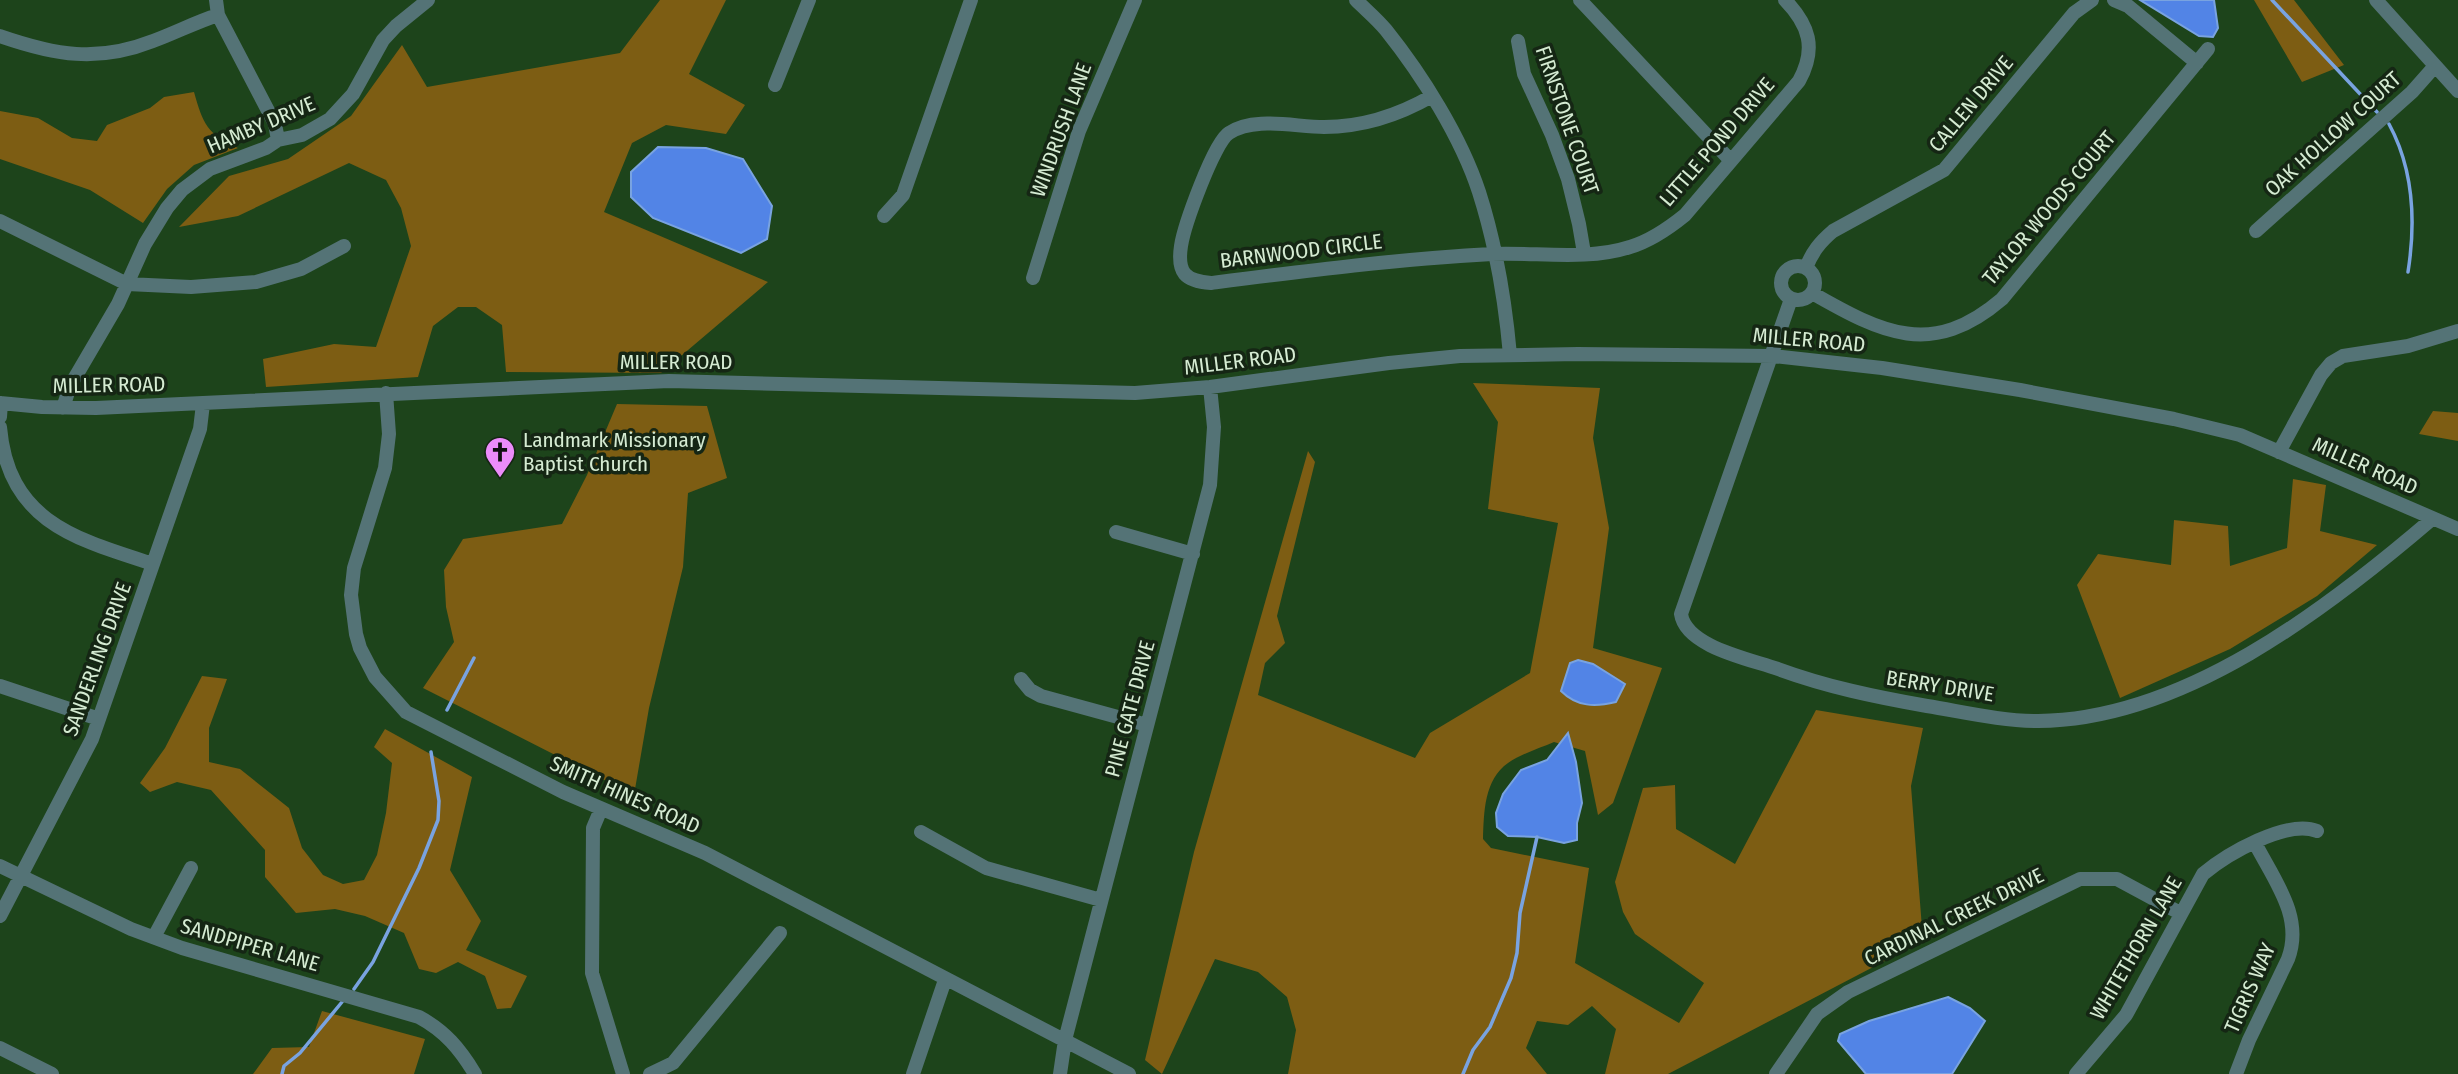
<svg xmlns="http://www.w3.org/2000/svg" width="2458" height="1074" font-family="'Fira Sans Condensed',sans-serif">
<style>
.forest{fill:#7d5d13}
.water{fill:#5284e6;stroke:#79a3e0;stroke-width:2}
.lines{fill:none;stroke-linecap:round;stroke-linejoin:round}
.stream{stroke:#79a3e0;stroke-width:3.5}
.minor{stroke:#547376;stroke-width:14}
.labels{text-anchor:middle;stroke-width:7;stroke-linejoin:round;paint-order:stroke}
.street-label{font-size:21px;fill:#d5ebd2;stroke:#152614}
.poi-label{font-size:21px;fill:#d5ebd2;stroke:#152614;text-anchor:start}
</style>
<rect width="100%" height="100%" fill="#1d441b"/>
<!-- forest -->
<path class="forest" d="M660,0H726L689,74L745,105L726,134L666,125L632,143L604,212L768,282L661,373L506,372L502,325L476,307H458L433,326L418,377L266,387L263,359L334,344L376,347L411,246L401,208L386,180L349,163L238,216L179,227L229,176L288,159L351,116L402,45L427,87L620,53Z
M2254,0H2294L2344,65L2302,82Z
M194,92C203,124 207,134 238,148L194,165L167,189L143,223L90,190L0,159V111L38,118L72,138L97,141L107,125L150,108L164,97Z
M1473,383L1600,388L1593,438L1609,528L1593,648L1662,668L1613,803L1598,815L1585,751L1554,742C1540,748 1521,754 1508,763C1484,780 1484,812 1483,839L1491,848L1589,868L1575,963L1679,1023L1704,983L1635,934L1623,912L1615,882L1643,788L1675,785L1676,829L1735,864L1816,710L1923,728L1911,786L1923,941L1668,1074H1605L1616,1029L1592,1006L1568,1025L1537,1021L1526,1048L1547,1074H1288L1296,1030L1287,997L1258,972L1215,959L1162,1074L1145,1060L1194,852L1308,451L1315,462L1277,616L1285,643L1265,663L1258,695L1415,758L1430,733L1530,673L1558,523L1488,509L1498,422Z
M617,404L707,406L727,478L688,493L683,567L649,708L634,795L423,688L454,642L446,607L444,570L463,539L562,524L587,475Z
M2433,411L2458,413V441L2419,434Z
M2293,479L2326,485L2320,531L2377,545L2317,596L2230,649L2120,698L2077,585L2098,554L2171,565L2174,520L2228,526L2230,566L2287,548Z
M202,676L227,679L209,728V762L240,769L289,808L302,848L323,875L343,884L364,880L377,855L386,813L392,763L374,747L385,729L472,777L450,870L481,921L466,950L527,976L511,1008L497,1009L485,976L458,962L436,973L419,969L404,933L365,916L335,909L296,913L265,877V850L211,790L177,782L150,792L140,783L165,748Z
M322,1011L425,1039L414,1074H253L272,1048L309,1047Z"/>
<!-- water -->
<path class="water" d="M2140,0H2214L2218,28L2213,37L2199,36Z
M658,147L706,148L743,159L772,206L767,239L741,253L653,218L631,197V172Z
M1578,660L1593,664L1625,684L1616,702C1595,707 1577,707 1561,691L1570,663Z
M1568,733L1576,762L1582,803L1577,823V840L1564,843L1537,837L1508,836L1497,827L1496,813L1503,794L1521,770L1547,760Z
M1948,997L1970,1008L1985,1021L1952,1074H1866L1838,1041L1840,1034L1869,1021Z"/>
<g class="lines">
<!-- stream -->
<path class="stream" d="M2272,0L2377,112
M2389,124C2414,170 2416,221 2408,272
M447,710L474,658
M354,989L373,962L419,868L438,820L439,801L431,752
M282,1074L284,1066L300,1053L342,1002
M1463,1074L1473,1050L1490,1027L1511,978L1517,953L1520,913L1537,837"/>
<!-- minor -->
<path class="minor" d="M216,0L218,15L275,124L278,140
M1356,0C1366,10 1377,19 1386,30C1422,75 1461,137 1479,192C1496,245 1505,299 1510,355
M1580,0L1731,161
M2114,0L2128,6L2197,63
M2376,0L2458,91
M0,36C55,55 97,63 153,41C175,33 196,22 218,15
M1518,41L1524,74L1552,135L1568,179L1579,224L1584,253
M775,85L809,0
M1432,96C1399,115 1362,127 1324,127C1295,127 1254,116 1229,133C1214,142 1184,226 1181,246C1177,273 1185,281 1211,283C1305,271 1398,259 1492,254C1537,252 1587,261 1630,247C1650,241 1669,228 1685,215L1799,81C1817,48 1809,25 1785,0
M884,216L903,195L971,0
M0,221L127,284L191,287L256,282L301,269L344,246
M2256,231L2412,92L2435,66
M1781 283a17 17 0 1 1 34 0a17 17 0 1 1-34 0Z
M1806,268C1812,252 1820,242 1833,231L1944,170L2074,13L2092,0
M1033,278L1079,131L1135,0
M1812,293C1882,333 1932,359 2002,299L2208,49
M1791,299L1681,614C1686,647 1750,659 1778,669C1827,687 1876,697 1927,706C1964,712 2001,721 2038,721C2183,720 2327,609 2432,519
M386,393L389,434L385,468L354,568L351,595L356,634L360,648L375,677L406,712L563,792L705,853L1129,1074
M0,403L42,407L96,408L669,381L1135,393L1210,387L1389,363L1460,356L1578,354L1773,356L1882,368L2020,390L2174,419L2240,435L2458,529
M63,408L70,386L118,304L145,244L167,208L182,190L210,169L266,148L278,140L302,135L330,119L353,94L383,40L396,26L428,0
M0,417L1,403
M0,427C8,521 75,539 153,564
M2279,452L2321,375L2331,363L2343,356L2408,346L2458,331
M1116,532L1193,554
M1021,679L1030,690L1041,696L1147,725
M0,686L99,719
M601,809L593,828L592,973L623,1074
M921,832L986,868L1101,900
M0,866L131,929L182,948L419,1017C445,1031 460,1049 475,1074
M0,916L92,739L200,429L203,404
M154,937L191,868
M0,1048L52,1074
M650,1074L673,1063L780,933
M913,1074L945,980
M1060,1074L1065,1040L1210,485L1214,427L1210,387
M1776,1074L1817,1014L1848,992L2080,879H2117L2180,913
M2076,1074L2126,1015L2203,874C2227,854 2287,819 2317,831
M2236,1074L2249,1040L2288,959C2304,917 2274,880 2255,843"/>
</g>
<!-- icons -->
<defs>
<g id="church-pin" transform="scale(1.575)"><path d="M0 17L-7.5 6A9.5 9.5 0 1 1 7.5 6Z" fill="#ec8cfa" stroke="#152614"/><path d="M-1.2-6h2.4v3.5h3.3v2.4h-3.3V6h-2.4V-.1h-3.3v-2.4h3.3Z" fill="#111"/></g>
</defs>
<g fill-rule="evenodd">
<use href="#church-pin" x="500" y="452"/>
</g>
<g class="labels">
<!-- street labels -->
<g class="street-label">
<text transform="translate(1971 104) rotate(-50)" y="7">CALLEN DRIVE</text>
<text transform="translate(1567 120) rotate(71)" y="7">FIRNSTONE COURT</text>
<text transform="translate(261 125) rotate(-23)" y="7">HAMBY DRIVE</text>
<text transform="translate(1061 130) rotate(-70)" y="7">WINDRUSH LANE</text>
<text transform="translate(2333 134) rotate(-42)" y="7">OAK HOLLOW COURT</text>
<text transform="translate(1717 142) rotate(-49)" y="7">LITTLE POND DRIVE</text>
<text transform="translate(2049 208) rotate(-50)" y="7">TAYLOR WOODS COURT</text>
<text transform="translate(1301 251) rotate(-7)" y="7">BARNWOOD CIRCLE</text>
<text transform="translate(1809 340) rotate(5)" y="7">MILLER ROAD</text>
<text transform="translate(1240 361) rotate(-7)" y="7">MILLER ROAD</text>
<text x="676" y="369">MILLER ROAD</text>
<text transform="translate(109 385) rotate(-1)" y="7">MILLER ROAD</text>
<text transform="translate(2365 466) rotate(24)" y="7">MILLER ROAD</text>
<text transform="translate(97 659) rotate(-70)" y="7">SANDERLING DRIVE</text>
<text transform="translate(1940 686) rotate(9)" y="7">BERRY DRIVE</text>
<text transform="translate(1130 709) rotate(-75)" y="7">PINE GATE DRIVE</text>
<text transform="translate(625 795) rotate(24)" y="7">SMITH HINES ROAD</text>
<text transform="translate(1954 917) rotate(-26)" y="7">CARDINAL CREEK DRIVE</text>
<text transform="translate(250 945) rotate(16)" y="7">SANDPIPER LANE</text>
<text transform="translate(2136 948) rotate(-60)" y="7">WHITETHORN LANE</text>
<text transform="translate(2250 988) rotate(-66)" y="7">TIGRIS WAY</text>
</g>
<!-- poi labels -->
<g class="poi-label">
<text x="523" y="447">Landmark Missionary<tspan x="523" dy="24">Baptist Church</tspan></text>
</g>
</g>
</svg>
